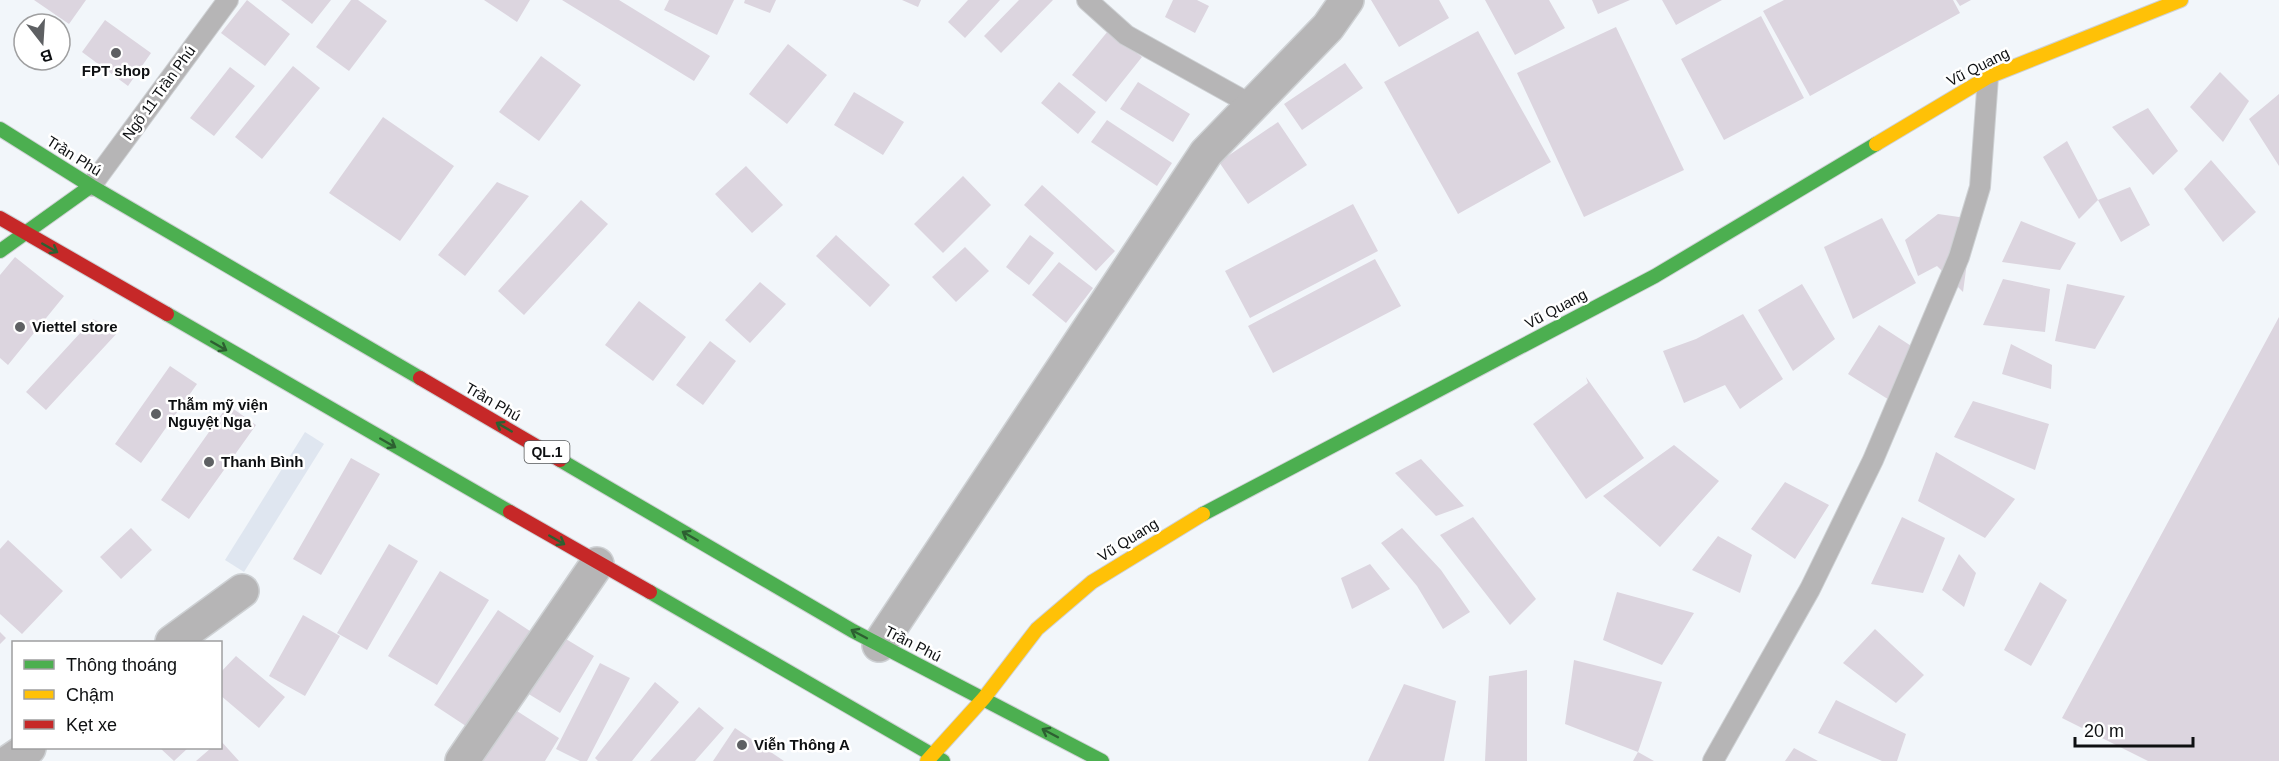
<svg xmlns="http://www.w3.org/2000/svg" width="2279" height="761" font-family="Arial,sans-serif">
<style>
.built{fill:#dfe6f0}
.building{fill:#dcd5df}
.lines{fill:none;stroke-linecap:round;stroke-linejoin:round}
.lane-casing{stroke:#ced1d4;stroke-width:22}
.street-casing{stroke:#ced1d4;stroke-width:36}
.fast-casing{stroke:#ced1d4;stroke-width:16}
.slow-casing{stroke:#ced1d4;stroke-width:16}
.jam-casing{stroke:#ced1d4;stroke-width:16}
.lane{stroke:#b6b5b6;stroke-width:20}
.street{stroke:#b6b5b6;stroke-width:33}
.fast{stroke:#4caf50;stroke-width:14}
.slow{stroke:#ffc107;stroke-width:14}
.jam{stroke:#c62828;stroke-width:14}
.oneway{stroke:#2d6031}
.poi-dot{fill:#5e6063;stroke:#fff;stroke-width:2}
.labels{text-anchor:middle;stroke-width:5;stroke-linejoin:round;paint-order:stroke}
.shield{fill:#fff;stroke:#565859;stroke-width:1.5}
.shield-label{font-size:14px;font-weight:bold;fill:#0e1012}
.street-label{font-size:15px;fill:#0e1012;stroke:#fff}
.poi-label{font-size:15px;font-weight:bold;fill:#0e1012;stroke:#fff;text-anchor:start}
</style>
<rect width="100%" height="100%" fill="#f2f6fa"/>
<!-- built -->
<path class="built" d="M305,432L324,444L244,572L225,560Z"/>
<!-- building -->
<path class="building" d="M34,0H86L69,24Z
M247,0L290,34L265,66L221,33Z
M281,0H331L312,24Z
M351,0H358L387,21L349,71L316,47Z
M484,0H530L517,22Z
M562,0H619L710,56L694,81Z
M669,0H734L717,35L664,10Z
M745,0H776L770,13L744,3Z
M902,0H921L918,7Z
M968,0H1000L965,38L948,22Z
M1019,0H1053L1001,53L984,36Z
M1173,0H1197L1209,6L1195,33L1165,17Z
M1371,0H1439L1449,18L1399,47Z
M1485,0H1549L1565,28L1515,55Z
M1592,0H1630L1598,14Z
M1662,0H1722L1676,25Z
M1784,0H1953L1960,13L1810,96L1763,11Z
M1956,0H1971L1960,6Z
M1761,16L1804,98L1724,140L1681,59Z
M105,20L151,53L128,86L82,52Z
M1616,27L1684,170L1584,217L1517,73Z
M1108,31L1142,57L1106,102L1072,75Z
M1478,31L1551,162L1458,214L1384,82Z
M788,44L827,75L787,124L749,94Z
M541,56L581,85L539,141L499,112Z
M1345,63L1363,88L1302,130L1284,104Z
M293,66L320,88L262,159L235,137Z
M230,67L255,86L214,136L190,118Z
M2220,72L2249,101L2223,142L2190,107Z
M1059,82L1096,112L1078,134L1041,103Z
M1138,82L1190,114L1173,142L1120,109Z
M854,92L904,122L883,155L834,125Z
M2279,94V166L2249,119Z
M2148,108L2178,151L2153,175L2112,127Z
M383,117L454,166L400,241L329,193Z
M1107,120L1172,163L1157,186L1091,142Z
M1278,122L1307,165L1248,204L1219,162Z
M2067,141L2098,200L2079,219L2043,157Z
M2211,160L2256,212L2223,242L2184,189Z
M746,166L783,205L752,233L715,194Z
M963,176L991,205L943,253L914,224Z
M497,182L529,196L465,276L438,255Z
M1042,185L1115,251L1096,271L1024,205Z
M2130,187L2150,225L2121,242L2098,200Z
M581,200L608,224L524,315L498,291Z
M1353,204L1378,251L1250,318L1225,271Z
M1938,214L1973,219L1963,292L1937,266L1918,276L1905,240Z
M1882,218L1916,283L1853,319L1824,247Z
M2021,221L2076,243L2060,270L2002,262Z
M836,235L890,285L870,307L816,256Z
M1030,235L1054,253L1029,285L1006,267Z
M965,247L989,271L956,302L932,277Z
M15,257L64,296L8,365L0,358V275Z
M1375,259L1401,306L1273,373L1248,326Z
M1059,262L1093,288L1066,323L1032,295Z
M2003,279L2050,289L2045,332L1983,325Z
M760,282L786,304L750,343L725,320Z
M1802,284L1835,339L1793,371L1758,310Z
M2067,284L2125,296L2095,349L2055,341Z
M639,301L686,337L653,381L605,345Z
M1743,314L1783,379L1740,409L1725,385L1684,403L1663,351L1696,339Z
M2279,317V761H2148L2062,718Z
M93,319L118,332L46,410L26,392Z
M1879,325L1922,353L1902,408L1848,374Z
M710,341L736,361L703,405L676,385Z
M2011,344L2052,365L2051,389L2002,374Z
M170,366L197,384L141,463L115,444Z
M1586,377L1644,458L1586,499L1533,424L1588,383Z
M1973,401L2049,424L2035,470L1954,437Z
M228,405L256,425L189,519L161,500Z
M1674,445L1719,481L1660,547L1603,496Z
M1936,452L2015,499L1985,538L1918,501Z
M351,458L380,474L321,575L293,559Z
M1421,459L1464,506L1436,516L1395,473Z
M1785,482L1829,505L1795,559L1751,529Z
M1473,517L1536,599L1510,625L1440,535Z
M1902,517L1945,538L1923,593L1871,584Z
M131,528L152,550L121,579L100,557Z
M1402,528L1441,570L1470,612L1443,629L1417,586L1381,543Z
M1718,536L1752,555L1740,593L1692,570Z
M8,540L63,591L22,634L0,614V549Z
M389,544L418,561L367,650L337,633Z
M1959,554L1976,573L1964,607L1942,590Z
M1370,564L1390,589L1352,609L1341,578Z
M440,571L489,600L437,685L388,656Z
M2040,582L2067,600L2031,666L2004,650Z
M1617,592L1694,613L1662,665L1603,640Z
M498,610L539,637L475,732L434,705Z
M303,615L340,636L305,696L269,676Z
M1875,629L1924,675L1896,703L1843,663Z
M0,632L6,638L0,644Z
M561,636L594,656L560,713L527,693Z
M236,656L285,697L259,728L220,695V673Z
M1574,660L1662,682L1638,752L1565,724Z
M600,663L630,678L587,761H580L556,749Z
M1527,670V761H1485L1489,676Z
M655,682L679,702L632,761H598L595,758Z
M1404,684L1456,701L1444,761H1368Z
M1836,700L1906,734L1897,761H1882L1818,733Z
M506,704L559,738L545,761H482Z
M699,707L724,728L695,761H650Z
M735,728L784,761H713Z
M220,740L239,761H196L211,748H220Z
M160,748H188L174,761Z
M1794,748L1818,761H1785Z
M1638,752L1654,761H1633Z"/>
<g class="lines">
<!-- lane casing -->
<g class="lane-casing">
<path id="lane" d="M1087,0L1126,35L1252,105
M91,186L228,0
M1713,761L1810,589L1873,460L1959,257L1980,187L1988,77"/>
</g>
<!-- street casing -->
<g class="street-casing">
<path id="street" d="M172,642L242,591
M879,645L1206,153L1328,27L1347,0
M10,761L29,748
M462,761L597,564"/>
</g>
<!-- fast casing -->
<g class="fast-casing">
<path id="fast" d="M0,129L91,186L420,378
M0,251L91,186
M167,314L510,512
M560,460L853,631L1102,761
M1203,514L1655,276L1876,144
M650,592L943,761"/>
</g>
<!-- slow casing -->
<g class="slow-casing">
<path id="slow" d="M1876,144L1988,77L2181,0
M927,761L984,698L1037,629L1092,582L1203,514"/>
</g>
<!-- jam casing -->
<g class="jam-casing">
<path id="jam" d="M0,218L167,314
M420,378L560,460
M510,512L650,592"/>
</g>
<!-- lane -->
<use href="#lane" class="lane"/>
<!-- street -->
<use href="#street" class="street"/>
<!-- fast -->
<use href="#fast" class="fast"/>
<!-- slow -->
<use href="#slow" class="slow"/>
<!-- jam -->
<use href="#jam" class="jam"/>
</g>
<!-- one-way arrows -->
<defs><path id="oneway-shaft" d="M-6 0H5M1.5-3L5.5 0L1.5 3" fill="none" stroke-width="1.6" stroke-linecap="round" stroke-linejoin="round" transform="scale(1.5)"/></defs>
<g class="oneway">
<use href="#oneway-shaft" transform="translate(50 248) rotate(30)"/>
<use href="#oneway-shaft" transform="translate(219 346) rotate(30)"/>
<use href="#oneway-shaft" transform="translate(504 427) rotate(-150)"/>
<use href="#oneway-shaft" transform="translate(388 443) rotate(30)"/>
<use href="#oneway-shaft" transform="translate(690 536) rotate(-150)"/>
<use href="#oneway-shaft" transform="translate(557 540) rotate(30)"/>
<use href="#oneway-shaft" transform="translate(859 634) rotate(-152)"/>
<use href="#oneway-shaft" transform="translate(1050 733) rotate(-152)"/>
</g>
<!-- markers -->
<g class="poi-dot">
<circle cx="116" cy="53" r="6"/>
<circle cx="20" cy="327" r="6"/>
<circle cx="156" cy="414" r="6"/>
<circle cx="209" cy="462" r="6"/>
<circle cx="742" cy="745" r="6"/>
</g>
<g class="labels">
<!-- shield labels -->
<rect class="shield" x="524.5" y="441" width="45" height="22" rx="4.5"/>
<g class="shield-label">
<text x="547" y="457">QL.1</text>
</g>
<!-- street labels -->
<g class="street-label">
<text transform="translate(1978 67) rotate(-27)" y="5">Vũ Quang</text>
<text transform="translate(159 93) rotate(-54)" y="5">Ngõ 11 Trần Phú</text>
<text transform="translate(74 156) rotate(32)" y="5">Trần Phú</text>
<text transform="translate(1556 309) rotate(-28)" y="5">Vũ Quang</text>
<text transform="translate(493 402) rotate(30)" y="5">Trần Phú</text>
<text transform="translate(1128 540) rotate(-32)" y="5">Vũ Quang</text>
<text transform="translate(913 644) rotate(27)" y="5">Trần Phú</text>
</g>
<!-- poi labels -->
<g class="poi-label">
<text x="116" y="76" text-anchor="middle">FPT shop</text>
<text x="32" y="332">Viettel store</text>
<text x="168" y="410">Thẫm mỹ viện<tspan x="168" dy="17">Nguyệt Nga</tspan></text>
<text x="221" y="467">Thanh Bình</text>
<text x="754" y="750">Viễn Thông A</text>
</g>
</g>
<!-- legend -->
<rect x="12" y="641" width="210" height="108" fill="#ffffff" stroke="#9f9fa0" stroke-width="1.5"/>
<rect x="24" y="660" width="30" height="9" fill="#4caf50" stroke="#9f9fa0" stroke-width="1.5"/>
<text x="66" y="671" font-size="18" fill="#0e1012">Thông thoáng</text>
<rect x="24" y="690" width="30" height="9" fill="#ffc107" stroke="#9f9fa0" stroke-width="1.5"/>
<text x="66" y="701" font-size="18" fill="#0e1012">Chậm</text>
<rect x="24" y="720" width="30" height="9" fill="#c62828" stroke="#9f9fa0" stroke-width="1.5"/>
<text x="66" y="731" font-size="18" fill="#0e1012">Kẹt xe</text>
<!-- north arrow -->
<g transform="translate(42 42) rotate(163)"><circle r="28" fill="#ffffff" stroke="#9f9fa0" stroke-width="1.5"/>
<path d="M0-4.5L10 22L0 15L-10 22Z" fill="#5e6063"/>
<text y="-9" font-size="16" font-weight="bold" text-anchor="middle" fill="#0e1012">B</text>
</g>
<!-- scale -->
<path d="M2075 737v9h118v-9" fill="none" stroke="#0e1012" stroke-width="3"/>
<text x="2084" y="737" font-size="18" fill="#0e1012" stroke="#ffffff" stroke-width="4.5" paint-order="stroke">20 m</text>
</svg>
